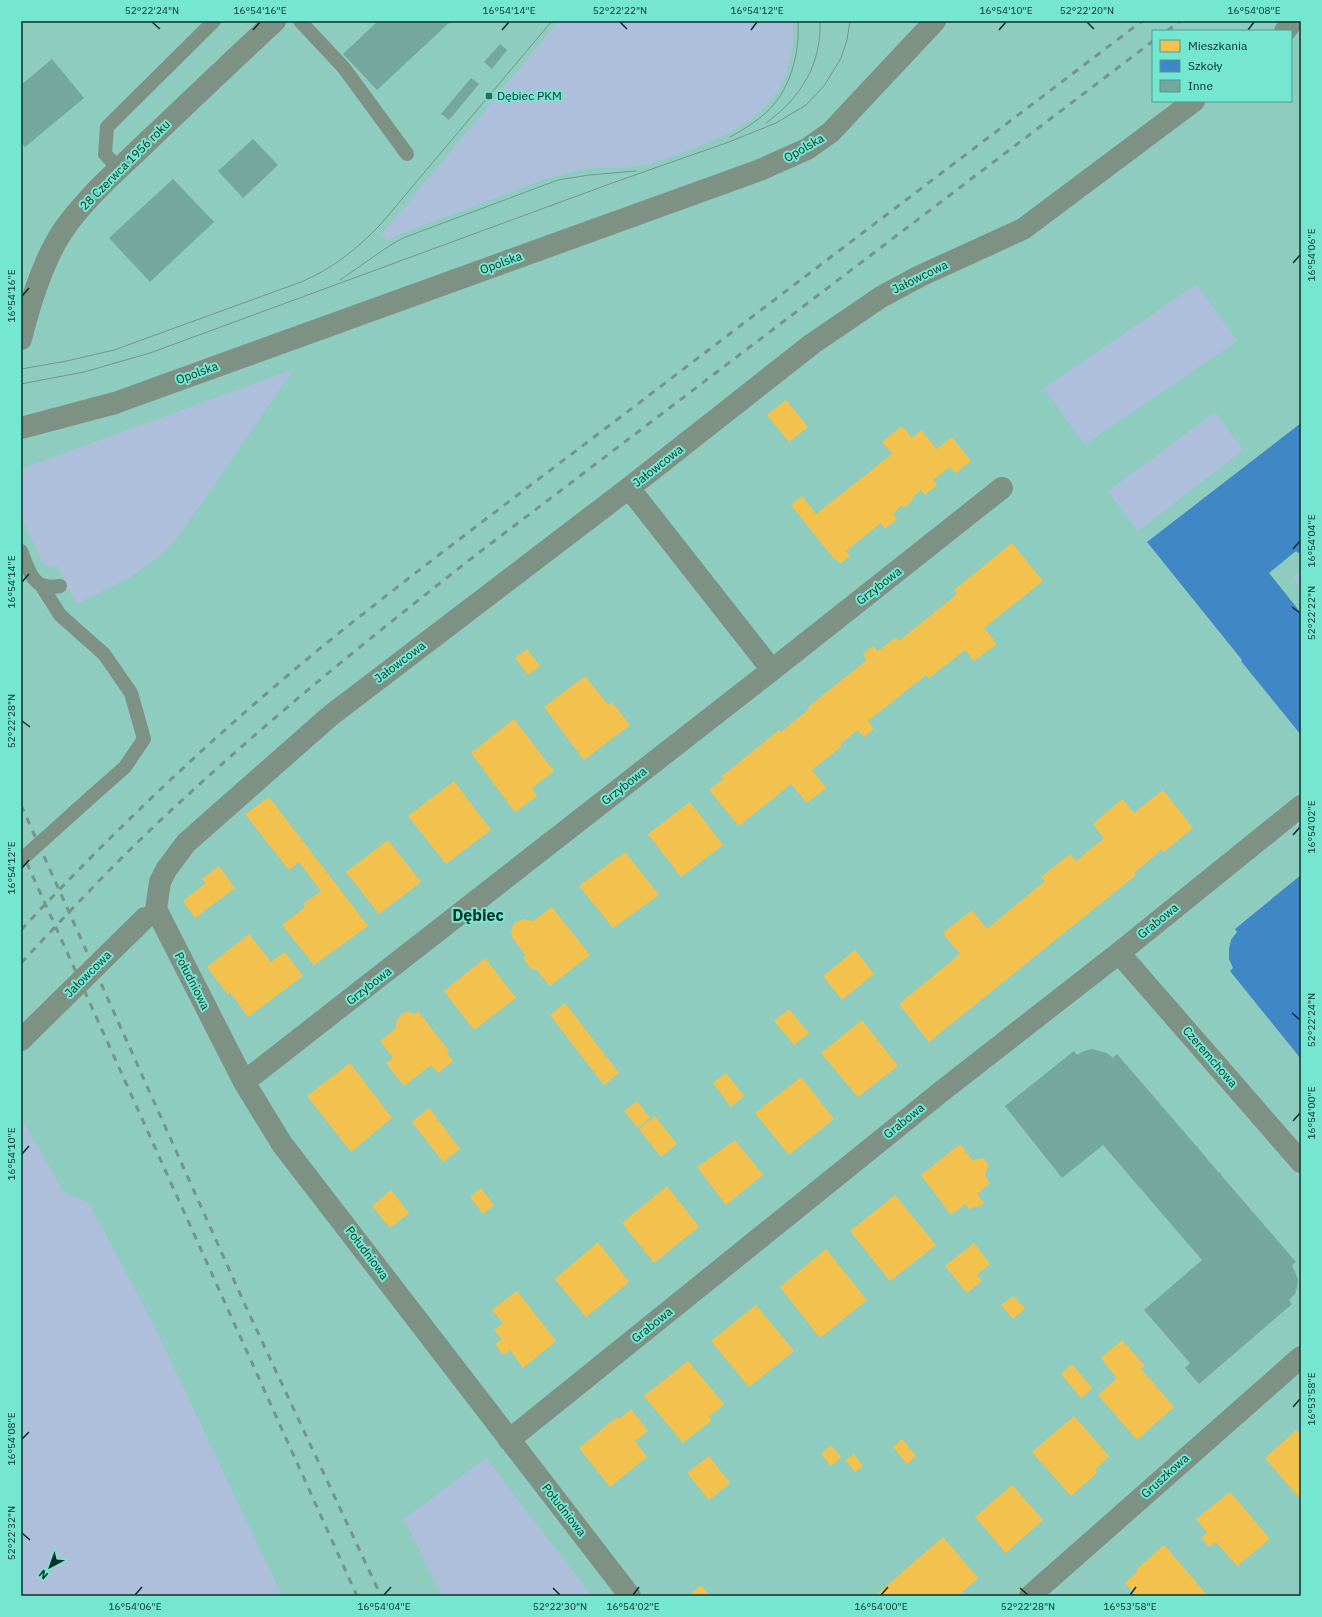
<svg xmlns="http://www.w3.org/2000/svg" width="1322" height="1617" font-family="'IBM Plex Sans',sans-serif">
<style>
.green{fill:#adbfda}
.homes{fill:#f2c14e}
.schools{fill:#3f88c5}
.building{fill:#74a79d}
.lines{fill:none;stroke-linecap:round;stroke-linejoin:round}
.service{stroke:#7e9185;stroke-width:14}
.minor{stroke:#7e9185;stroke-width:22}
.tertiary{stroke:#7e9185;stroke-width:22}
.tram{stroke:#76958a;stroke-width:1}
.rail{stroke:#76958a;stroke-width:3;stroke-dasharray:7 7;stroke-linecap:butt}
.service-bridge{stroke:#7e9185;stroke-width:14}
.minor-bridge{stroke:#7e9185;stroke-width:22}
.ticks{fill:none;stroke:#0a3029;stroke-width:1.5}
.poi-dot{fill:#39675e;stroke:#75e6cf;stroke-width:1.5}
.labels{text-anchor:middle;stroke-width:4;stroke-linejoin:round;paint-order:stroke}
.poi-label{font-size:12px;fill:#0a3029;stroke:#75e6cf;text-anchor:start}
.street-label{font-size:12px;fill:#0a3029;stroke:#75e6cf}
.district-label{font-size:16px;font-weight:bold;fill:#0a3029;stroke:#75e6cf}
.neatline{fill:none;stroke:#0a3029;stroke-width:1.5}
.ticks-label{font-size:10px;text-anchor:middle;fill:#0a3029}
</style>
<rect width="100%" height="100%" fill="#8fccc0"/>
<!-- green -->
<path class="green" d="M559,21H793V42L791,56L786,75L779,89L770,102L754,117L729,133L693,149L649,164L624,168H588L545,179L401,234L387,241L381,235Z
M1197,284L1237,341L1084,445L1044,388Z
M294,369L178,537L157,558L129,578L76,604L57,566L49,568L42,562L21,516V469Z
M1215,412L1243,450L1138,531L1108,491Z
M1301,571V588L1293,578Z
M21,1117L64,1192L89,1203L153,1323L282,1596H21Z
M486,1458L592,1596H442L404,1519Z"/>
<!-- homes -->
<path class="homes" d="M786,400L808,427L789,442L767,415Z
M902,426L912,438L921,430L937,449L952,437L971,461L956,473L950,467L933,480L937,485L925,495L921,490L912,498L913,500L904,508L902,505L893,514L897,519L885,529L881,523L846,551L850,556L840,564L836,559L835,560L791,505L802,496L816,514L892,454L882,442Z
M1012,543L1043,581L984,628L997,644L974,661L965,650L929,678L926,675L868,721L874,729L864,737L858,730L840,744L842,746L812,770L826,788L807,803L791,784L739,826L709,790L723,779L721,777L779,730L781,732L809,709L808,707L867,660L863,654L873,646L878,651L896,637L899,641L957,594L954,590Z
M527,649L540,666L528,675L515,658Z
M585,676L608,705L612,702L630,725L584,760L544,707Z
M514,719L554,771L532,788L537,796L515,812L471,753Z
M454,781L491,830L446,864L408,816Z
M1163,790L1193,828L1164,852L1161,850L1134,873L1136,875L929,1042L899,1004L960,954L943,933L972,910L987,929L1045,881L1041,877L1070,854L1076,861L1104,838L1093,824L1122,799L1134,813Z
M269,797L368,926L314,965L282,925L305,907L303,904L321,891L299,862L289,870L245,814Z
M690,802L723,845L681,877L648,834Z
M388,840L421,882L379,914L346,872Z
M625,852L659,895L613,928L579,886Z
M219,866L235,888L195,918L183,901L206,883L202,879Z
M552,907L590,955L550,986L535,968L532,970L523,958L526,956L512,937L511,933L513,925L516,922L524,919L533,921Z
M249,934L271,962L285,952L303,976L248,1017L230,992L228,995L207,967Z
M855,950L874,974L842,1000L823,976Z
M485,958L516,998L474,1030L444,991Z
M565,1003L619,1073L604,1085L550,1015Z
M789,1009L809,1033L794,1045L774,1021Z
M418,1011L449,1051L447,1053L453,1061L438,1073L431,1065L404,1086L386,1063L393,1058L380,1041L396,1028L397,1019L403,1013L408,1012L415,1014Z
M862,1020L898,1066L858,1097L821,1053Z
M350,1063L392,1118L351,1152L307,1096Z
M726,1073L744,1096L731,1107L713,1083Z
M801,1077L834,1119L789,1155L755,1113Z
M637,1101L650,1118L638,1128L624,1111Z
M429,1108L460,1149L443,1162L412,1122Z
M655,1116L677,1144L661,1157L639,1129Z
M735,1140L763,1175L726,1205L697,1167Z
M960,1144L972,1160L984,1158L988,1165L985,1176L990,1183L977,1194L985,1204L969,1209L965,1204L951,1215L921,1175Z
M667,1186L699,1227L654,1263L622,1223Z
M481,1188L494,1205L483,1214L470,1197Z
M391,1190L409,1213L390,1228L372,1206Z
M895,1195L936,1245L890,1281L850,1231Z
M598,1242L629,1282L586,1317L555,1279Z
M974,1243L990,1264L977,1275L982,1281L967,1293L945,1266Z
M826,1249L867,1300L820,1338L780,1287Z
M517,1291L556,1341L523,1368L510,1350L503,1355L495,1344L502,1339L494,1330L503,1323L492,1310Z
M1014,1296L1025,1309L1013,1319L1001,1305Z
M756,1305L794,1351L749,1387L711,1341Z
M1122,1340L1145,1366L1141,1369L1174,1407L1137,1440L1098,1395L1117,1378L1101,1358Z
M688,1361L724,1404L709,1417L711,1421L683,1443L644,1396Z
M1072,1364L1092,1388L1081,1398L1061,1374Z
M631,1409L648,1431L635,1441L647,1457L610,1487L579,1448L617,1417L619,1419Z
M1074,1416L1109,1456L1095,1470L1097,1473L1071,1496L1032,1452Z
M1296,1430L1301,1436V1500L1265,1458Z
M902,1439L916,1456L907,1464L893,1447Z
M831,1445L841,1457L831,1466L821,1454Z
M854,1454L863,1466L855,1472L845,1460Z
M709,1456L730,1483L709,1500L687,1473Z
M1012,1485L1043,1520L1006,1553L975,1517Z
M1230,1492L1270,1539L1237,1566L1216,1542L1209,1547L1201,1538L1207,1532L1196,1519Z
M943,1537L978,1578L960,1594L958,1596H875Z
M1164,1545L1208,1596H1136L1125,1583L1137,1572L1136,1570Z
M701,1585L710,1596H688Z"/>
<!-- schools -->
<path class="schools" d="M1301,423V551L1298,553L1296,551L1269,573L1301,613V735L1241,661L1242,660L1147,542Z
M1301,875V1059L1230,971L1233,968L1229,959V949L1231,940L1237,932L1235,929Z"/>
<!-- building -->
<path class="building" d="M378,21H451L377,90L343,54Z
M500,44L507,50L492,69L484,62Z
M52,59L84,98L25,147L21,142V85Z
M471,78L479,84L449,120L441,114Z
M253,139L278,165L243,198L218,171Z
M173,179L214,222L150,282L109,238Z
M1092,1049L1107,1053L1113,1058L1117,1054L1197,1147L1198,1145V1148L1219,1173L1221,1172V1175L1296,1262L1292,1265L1298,1279L1297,1287L1295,1294L1289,1300L1292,1304L1199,1384L1185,1368L1190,1363L1144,1310L1202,1260L1103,1145L1062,1178L1005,1106L1074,1051L1077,1055L1084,1051Z"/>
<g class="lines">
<!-- service -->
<path class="service" d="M300,21L344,68L407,154
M119,169L105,154L107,127L214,21
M21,551C30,572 32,591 60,586
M41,585L60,615L104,654L131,693L144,739L125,767L91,797"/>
<!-- minor -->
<path class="minor" d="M1285,31L1293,21
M629,488L772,670
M1119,953L1301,1162
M21,1040L32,1029
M244,1082L772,670L1002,488
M509,1440L942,1091L1119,953L1301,806
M630,1596L282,1144L244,1082L156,909L160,882L166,870L186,843L330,716L629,488L812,344L881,297L920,276L1023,229L1194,101
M1030,1596L1301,1357"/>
<!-- tertiary -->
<path class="tertiary" d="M21,339C30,303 42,263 62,232C85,198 118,170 147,142C190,101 232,61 275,21
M21,428L115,403L760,170L807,149L831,132L935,21"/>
<!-- tram -->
<path class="tram" d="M766,123C800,99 822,64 820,21
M730,137C746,128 763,118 775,103C792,82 800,49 798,21
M340,280L389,246L403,238L558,180L589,175L636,171
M21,369L67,361L114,350L301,282C332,269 357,249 380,225L552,21
M21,384L84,372L150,353L615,182L729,142L776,123L806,105L824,86L841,58L847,40L850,21"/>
<!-- rail -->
<path class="rail" d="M1167,31L1180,21
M21,805L246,1307L381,1596
M21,850L357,1596
M21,930C120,824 226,724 339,633C428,562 519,494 610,425C787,290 964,156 1142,21
M21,963C72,909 123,854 178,804C275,714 377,632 481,551L1153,41"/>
<!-- service-bridge -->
<path class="service-bridge" d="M21,860L91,797"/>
<!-- minor-bridge -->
<path class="minor-bridge" d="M32,1029L145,918"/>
</g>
<!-- ticks -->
<path class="ticks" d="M152,22L160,29M620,22L627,29M1087,22L1094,29M253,30L260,22M502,30L509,22M751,30L757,22M999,30L1006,22M1248,30L1254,22M1293,263L1300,255M22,296L29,288M1293,549L1300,541M22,582L29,574M1292,607L1300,613M22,721L30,727M1293,835L1300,827M22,868L29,860M1292,1013L1300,1020M1293,1121L1300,1113M22,1154L29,1146M1293,1407L1300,1399M22,1439L29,1432M22,1533L30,1540M553,1588L560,1595M1020,1588L1028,1595M135,1595L142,1587M384,1595L391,1587M633,1595L639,1587M881,1595L888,1587M1130,1595L1136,1587"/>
<!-- markers -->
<rect class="poi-dot" x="485" y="92" width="8" height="8" rx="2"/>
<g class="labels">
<!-- poi labels -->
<g class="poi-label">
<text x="497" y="100">Dębiec PKM</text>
</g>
<!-- street labels -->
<g class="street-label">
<text transform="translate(804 148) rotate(-30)" y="4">Opolska</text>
<text transform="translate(125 165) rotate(-45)" y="4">28 Czerwca 1956 roku</text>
<text transform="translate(501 263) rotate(-20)" y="4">Opolska</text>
<text transform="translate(920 277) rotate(-26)" y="4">Jałowcowa</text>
<text transform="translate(197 373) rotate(-20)" y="4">Opolska</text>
<text transform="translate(658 466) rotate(-38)" y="4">Jałowcowa</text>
<text transform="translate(879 586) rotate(-38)" y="4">Grzybowa</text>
<text transform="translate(400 662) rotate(-37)" y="4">Jałowcowa</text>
<text transform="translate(624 786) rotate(-38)" y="4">Grzybowa</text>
<text transform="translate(1158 921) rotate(-39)" y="4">Grabowa</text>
<text transform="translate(88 974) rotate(-45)" y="4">Jałowcowa</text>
<text transform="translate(192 981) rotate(63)" y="4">Południowa</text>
<text transform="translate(369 986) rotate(-38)" y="4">Grzybowa</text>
<text transform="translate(1210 1057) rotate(49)" y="4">Czeremchowa</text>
<text transform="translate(904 1121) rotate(-39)" y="4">Grabowa</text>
<text transform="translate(367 1253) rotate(53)" y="4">Południowa</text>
<text transform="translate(652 1325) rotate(-39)" y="4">Grabowa</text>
<text transform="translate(1165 1476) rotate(-42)" y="4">Gruszkowa</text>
<text transform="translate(564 1510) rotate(52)" y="4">Południowa</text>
</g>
<!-- district labels -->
<g class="district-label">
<text x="478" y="921">Dębiec</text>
</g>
</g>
<!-- border -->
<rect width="1322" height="1617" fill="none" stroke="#75e6cf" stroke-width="44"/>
<!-- legend -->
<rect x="1152" y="30" width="140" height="72" fill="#75e6cf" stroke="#4a9d8d"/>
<rect x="1160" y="40" width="20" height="12" fill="#f2c14e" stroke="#4a9d8d"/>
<text x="1188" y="50" font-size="12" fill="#0a3029">Mieszkania</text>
<rect x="1160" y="60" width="20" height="12" fill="#3f88c5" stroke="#4a9d8d"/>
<text x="1188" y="70" font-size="12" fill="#0a3029">Szkoły</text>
<rect x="1160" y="80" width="20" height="12" fill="#74a79d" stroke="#4a9d8d"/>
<text x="1188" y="90" font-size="12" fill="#0a3029">Inne</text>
<!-- north arrow -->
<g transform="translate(50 1567) rotate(221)" stroke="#75e6cf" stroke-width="3" paint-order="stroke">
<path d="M0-3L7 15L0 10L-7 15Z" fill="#0a3029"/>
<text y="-6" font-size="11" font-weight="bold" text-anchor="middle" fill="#0a3029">N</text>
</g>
<rect x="22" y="22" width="1278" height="1573" class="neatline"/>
<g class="ticks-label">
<text x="152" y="14">52°22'24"N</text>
<text x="260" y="14">16°54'16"E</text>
<text x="509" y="14">16°54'14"E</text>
<text x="620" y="14">52°22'22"N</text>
<text x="757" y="14">16°54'12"E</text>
<text x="1006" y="14">16°54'10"E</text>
<text x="1087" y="14">52°22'20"N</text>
<text x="1254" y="14">16°54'08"E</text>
<text transform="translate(1311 255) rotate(-90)" y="4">16°54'06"E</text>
<text transform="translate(11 296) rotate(-90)" y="4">16°54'16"E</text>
<text transform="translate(1311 541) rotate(-90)" y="4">16°54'04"E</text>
<text transform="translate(11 582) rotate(-90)" y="4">16°54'14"E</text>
<text transform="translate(1311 613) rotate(-90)" y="4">52°22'22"N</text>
<text transform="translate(11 721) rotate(-90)" y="4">52°22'28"N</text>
<text transform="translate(1311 827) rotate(-90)" y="4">16°54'02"E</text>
<text transform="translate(11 868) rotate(-90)" y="4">16°54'12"E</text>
<text transform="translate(1311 1020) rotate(-90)" y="4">52°22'24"N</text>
<text transform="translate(1311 1113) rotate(-90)" y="4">16°54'00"E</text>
<text transform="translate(11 1154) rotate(-90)" y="4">16°54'10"E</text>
<text transform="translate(1311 1399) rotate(-90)" y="4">16°53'58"E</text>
<text transform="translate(11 1439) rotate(-90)" y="4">16°54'08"E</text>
<text transform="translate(11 1533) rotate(-90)" y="4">52°22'32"N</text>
<text x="135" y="1610">16°54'06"E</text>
<text x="384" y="1610">16°54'04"E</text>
<text x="560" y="1610">52°22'30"N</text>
<text x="633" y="1610">16°54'02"E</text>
<text x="881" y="1610">16°54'00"E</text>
<text x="1028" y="1610">52°22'28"N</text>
<text x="1130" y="1610">16°53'58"E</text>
</g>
</svg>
